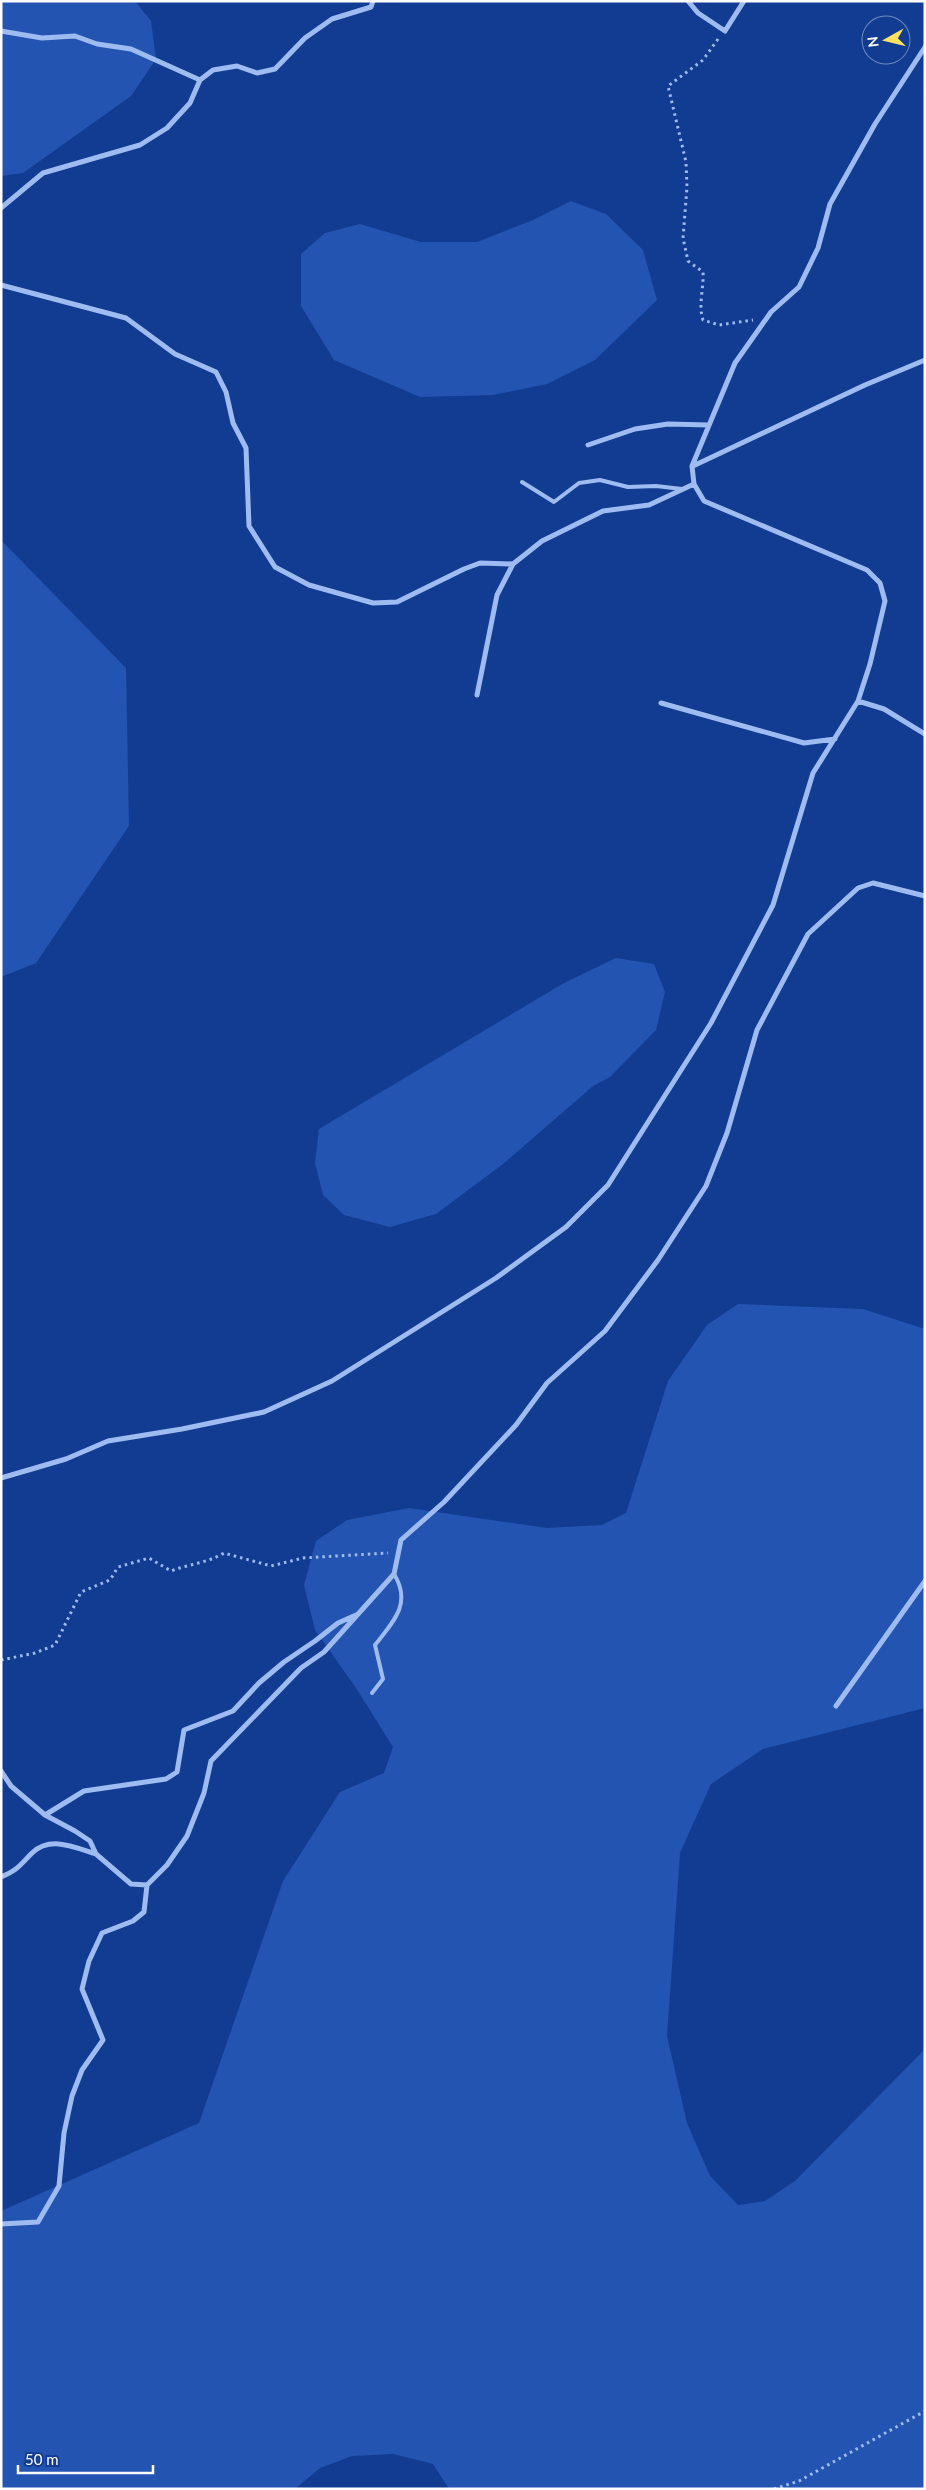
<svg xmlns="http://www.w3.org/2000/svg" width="926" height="2490" font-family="Lato,sans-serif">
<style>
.green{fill:#2354b1}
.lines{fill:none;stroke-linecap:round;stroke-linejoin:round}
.path{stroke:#9ebbf2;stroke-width:3;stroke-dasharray:2.5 4;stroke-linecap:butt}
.service{stroke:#9ebbf2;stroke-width:4}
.minor{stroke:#9ebbf2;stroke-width:5}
</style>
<rect width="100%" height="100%" fill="#123c91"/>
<!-- green -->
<path class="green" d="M1,1H135L151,21L156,59L131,96L23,173L1,176Z
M571,201L606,214L643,250L657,300L595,360L547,384L493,395L420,397L334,360L301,306V254L325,233L360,224L421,242H477L533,220Z
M1,540L126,668L129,826L36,963L1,977Z
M616,958L654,964L665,992L656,1030L610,1077L593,1086L503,1164L436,1214L390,1227L344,1215L323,1195L315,1163L319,1129L564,983Z
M738,1304L863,1309L925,1329V1708L763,1749L711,1784L680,1853L667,2036L687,2123L710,2176L738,2205L765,2201L795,2181L925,2049V2489H449L433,2464L393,2454L352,2456L320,2468L295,2489H1V2211L199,2123L283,1881L340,1792L384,1773L393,1747L356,1688L315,1630L304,1585L316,1541L347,1520L409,1508L547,1528L602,1525L626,1513L668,1381L707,1325Z"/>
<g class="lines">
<!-- path -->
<path class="path" d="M718,39L703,60L668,86L686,162L687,187L683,238L688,261L703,272C704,289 698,304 703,320L719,325L753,320
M1,1660L35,1653L55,1645L81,1592L110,1580L118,1567L149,1558L171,1571C189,1564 207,1563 224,1553L271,1566L303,1558L388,1553
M774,2489L799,2481L925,2411"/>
<!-- service -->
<path class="service" d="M522,482L554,502L579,483L600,480L628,487L656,486L682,489
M372,1693L383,1679L375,1645C394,1621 412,1603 394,1574"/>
<!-- minor -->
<path class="minor" d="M688,1L698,13L725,31L744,1
M1,31L42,38L75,36L97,44L131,49L200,80L213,70L237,66L257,73L275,69L305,38L332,19L371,7L373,1
M1,208L43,173L140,145L167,128L190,103L200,80
M1,285L126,318L175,354L216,372L226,392L233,423L246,448L249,526L275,567L309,585L373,603L397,602L464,569L480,563L513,564
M588,445L635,429L668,424L709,425
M693,466L865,385L925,360
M477,695L497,595L513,564L542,541L603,511L649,505L694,484
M858,701L884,709L925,734
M661,703L804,743L835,739
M1,1478L66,1459L108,1441L182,1429L264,1412L332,1381L496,1278L566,1227L608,1185L711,1023L773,905L813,773L858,701L870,664L885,601L880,583L867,570L704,501L694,484L692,466L735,363L771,312L799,287L818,248L830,204L875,124L925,47
M836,1706L925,1581
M1,1771L11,1786L45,1815L75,1831L90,1841L96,1854L131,1884L147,1885
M45,1815L84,1791L166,1779L177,1772L184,1730L233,1711L259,1683L284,1662L315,1641L338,1623L356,1615
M1,1877C18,1870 20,1865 32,1853C51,1835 76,1848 96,1854
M1,2224L38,2222L59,2186L64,2133L72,2096L82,2070L103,2040L82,1989L89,1961L102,1933L133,1921L144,1912L147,1885L167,1865L187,1836L204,1793L211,1761L301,1668L324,1652L394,1574L401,1540L444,1502L516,1425L547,1383L605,1331L658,1260L706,1186L727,1133L757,1030L808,934L858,888L873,883L925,896"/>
</g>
<!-- border -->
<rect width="926" height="2490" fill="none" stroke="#ffffff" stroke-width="5"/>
<!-- north arrow -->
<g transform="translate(886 40) rotate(262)"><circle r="24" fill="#123c91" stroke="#718abd"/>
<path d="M0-4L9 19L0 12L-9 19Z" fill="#ffe25f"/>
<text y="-8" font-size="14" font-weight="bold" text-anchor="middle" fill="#ffffff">N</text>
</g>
<!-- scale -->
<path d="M18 2465v8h135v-8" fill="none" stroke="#ffffff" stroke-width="2.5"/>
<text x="25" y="2465" font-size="15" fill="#ffffff" stroke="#123c91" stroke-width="4" paint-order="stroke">50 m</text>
</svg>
